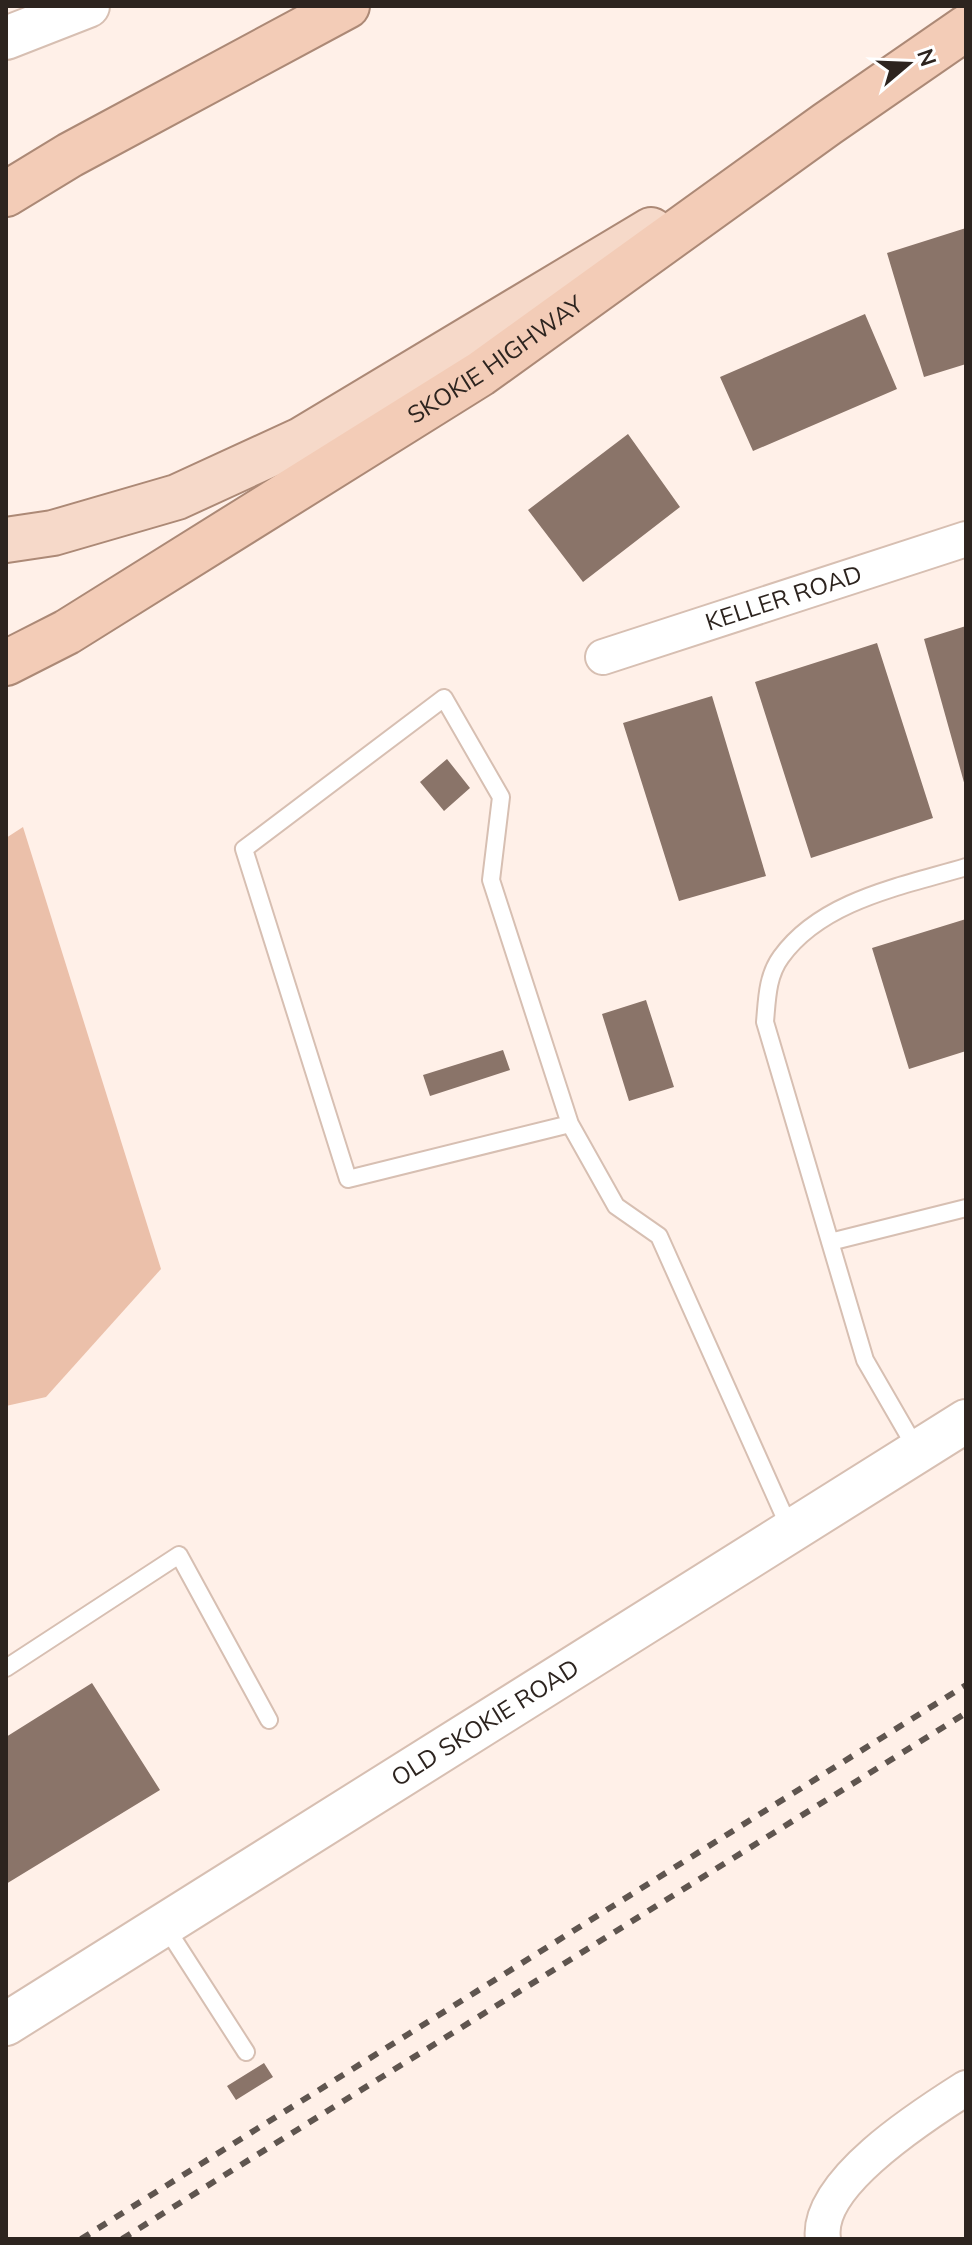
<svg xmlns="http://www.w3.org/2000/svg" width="972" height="2245" font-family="Mulish,sans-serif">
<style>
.green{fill:#ebc0aa}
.building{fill:#8a7469}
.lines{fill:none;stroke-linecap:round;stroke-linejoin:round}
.service-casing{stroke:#d7bfb2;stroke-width:20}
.minor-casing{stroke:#d7bfb2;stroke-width:38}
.tertiary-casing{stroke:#d7bfb2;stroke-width:46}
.primary-casing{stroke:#ac8976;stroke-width:48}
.trunk-casing{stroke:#ac8976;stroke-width:48}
.service{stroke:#fff;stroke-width:16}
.minor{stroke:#fff;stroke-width:34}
.tertiary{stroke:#fff;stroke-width:42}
.primary{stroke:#f6d9c9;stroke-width:44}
.trunk{stroke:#f3ccb7;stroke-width:44}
.rail{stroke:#5f554f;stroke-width:6;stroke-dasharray:10 10;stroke-linecap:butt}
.labels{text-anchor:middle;stroke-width:6;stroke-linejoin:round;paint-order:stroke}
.street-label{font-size:24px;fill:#2d241f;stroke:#fff}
</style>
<rect width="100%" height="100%" fill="#fff0e8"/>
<!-- green -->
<path class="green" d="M23,827L161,1269L46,1397L6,1406V838Z"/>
<!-- building -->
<path class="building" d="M966,228V364L924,377L887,253Z
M865,314L897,389L753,451L720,377Z
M628,434L680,507L583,582L528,510Z
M966,626V786H965L924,639Z
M877,643L933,818L811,858L755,682Z
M712,696L766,876L679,901L623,723Z
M447,759L470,788L444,811L420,782Z
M966,919V1051L909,1069L872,948Z
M646,1000L674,1087L629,1101L602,1014Z
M503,1050L510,1070L430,1096L423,1075Z
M92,1683L160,1790L6,1884V1737Z
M264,2063L273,2077L236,2100L227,2086Z"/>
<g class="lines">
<!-- service casing -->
<g class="service-casing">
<path id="service" d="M570,1124L348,1179L244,849L444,698L501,797L491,880L570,1124L616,1206L659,1236L790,1529
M830,1242L966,1208
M917,1450L865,1360L765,1022C767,1000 767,976 781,957C822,900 903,886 966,867
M6,1668L179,1555L269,1720
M165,1926L246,2052"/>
</g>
<!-- minor casing -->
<g class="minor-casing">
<g id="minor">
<path id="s1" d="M603,657L966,539"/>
<path d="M823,2239C815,2183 925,2114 966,2088"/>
</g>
</g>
<!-- tertiary casing -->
<g class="tertiary-casing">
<g id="tertiary">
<path d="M6,38L88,6"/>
<path id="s2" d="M6,2024L966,1421"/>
</g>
</g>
<!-- primary casing -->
<g class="primary-casing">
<path id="primary" d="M6,540L53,533L177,497L301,440L651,230"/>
</g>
<!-- trunk casing -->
<g class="trunk-casing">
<g id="trunk">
<path d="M6,194L70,155L347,6"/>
<path id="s3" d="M6,663L67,632L480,374L827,124L966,28"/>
</g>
</g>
<!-- service -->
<use href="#service" class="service"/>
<!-- minor -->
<use href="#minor" class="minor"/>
<!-- tertiary -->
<use href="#tertiary" class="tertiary"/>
<!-- primary -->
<use href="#primary" class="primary"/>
<!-- trunk -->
<use href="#trunk" class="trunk"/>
<!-- rail -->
<path class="rail" d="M81,2239L966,1685
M122,2239L966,1713"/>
</g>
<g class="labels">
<!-- street labels -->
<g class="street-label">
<text dy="8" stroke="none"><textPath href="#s3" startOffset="576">SKOKIE HIGHWAY</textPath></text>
<text dy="8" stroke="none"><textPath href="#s1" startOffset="190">KELLER ROAD</textPath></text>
<text dy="8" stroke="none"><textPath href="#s2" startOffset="566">OLD SKOKIE ROAD</textPath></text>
</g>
</g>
<!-- border -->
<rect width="972" height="2245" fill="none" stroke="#2d241f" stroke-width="16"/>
<!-- north arrow -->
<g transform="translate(908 64) rotate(71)" stroke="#ffffff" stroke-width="6" paint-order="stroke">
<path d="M0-6L14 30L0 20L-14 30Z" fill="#2d241f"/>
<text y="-12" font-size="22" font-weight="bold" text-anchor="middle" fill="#2d241f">N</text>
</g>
</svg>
